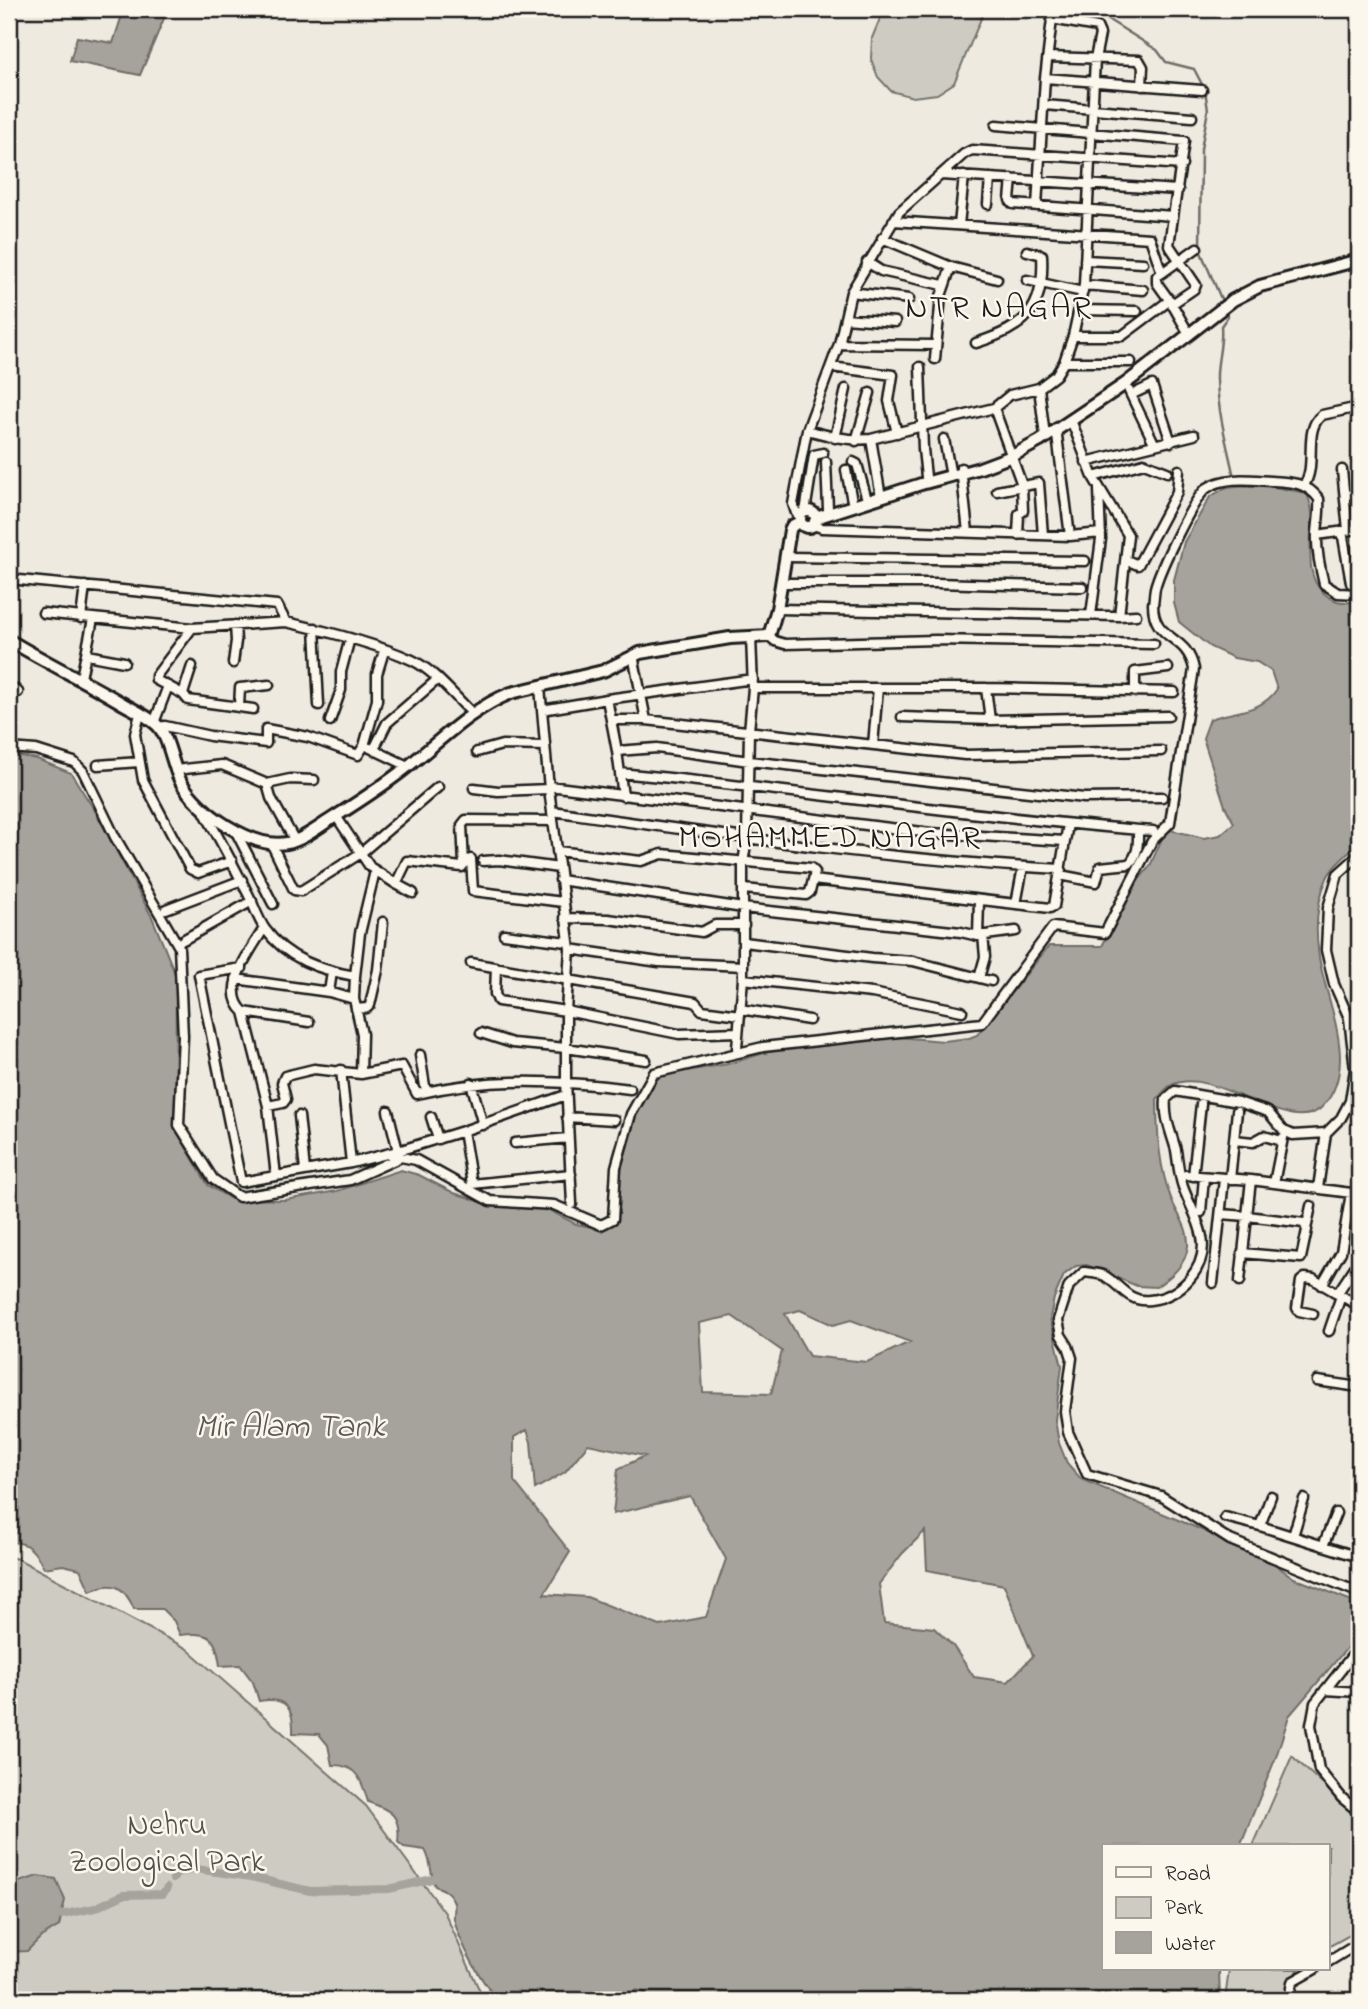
<svg xmlns="http://www.w3.org/2000/svg" width="1368" height="2009" font-family="'Indie Flower',sans-serif">
<style>
.green{fill:#ceccc2;stroke:#75746f;stroke-width:2}
.water{fill:#a6a39d;stroke:#6f6d69;stroke-width:2;fill-rule:evenodd}
.lines{fill:none;stroke-linecap:round;stroke-linejoin:round}
.stream{stroke:#6f6d69;stroke-width:2.5}
.canal{stroke:#a6a39d;stroke-width:8}
.street-casing{stroke:#1c1c1c;stroke-width:13}
.secondary-casing{stroke:#1c1c1c;stroke-width:16}
.street{stroke:#fbf7ec;stroke-width:8}
.secondary{stroke:#fbf7ec;stroke-width:10}
.labels{text-anchor:middle;stroke-width:5;stroke-linejoin:round;paint-order:stroke}
.park-label{font-size:32px;fill:#51514e;stroke:#fbf7ec}
.neighbourhood-label{font-size:33px;letter-spacing:2px;fill:#1c1c1c;stroke:#fbf7ec}
.water-label{font-size:33px;font-style:italic;fill:#5a5956;stroke:#fbf7ec}
</style>
<rect width="100%" height="100%" fill="#eeeadf"/>
<filter id="ink" filterUnits="userSpaceOnUse"><feTurbulence type="fractalNoise" baseFrequency=".0143" numOctaves="2"/><feDisplacementMap in="SourceGraphic" scale="14" xChannelSelector="R" yChannelSelector="G"/><feConvolveMatrix kernelMatrix="1 2 1 2 8 2 1 2 1" color-interpolation-filters="sRGB"/></filter>
<g filter="url(#ink)">
<!-- green -->
<path class="green" d="M884,9H985L954,83L937,94L913,97L891,91L878,77L871,59L872,38Z
M9,1557L18,1559L186,1648L366,1806L445,1913L482,1996L488,2000H9Z
M1292,1756L1359,1818V1930L1328,1947V1846H1253Z
M1229,1969H1299L1289,1983L1286,2000H1225Z"/>
<!-- water -->
<path class="water" d="M124,9H168L140,75L70,61L77,37L113,43Z
M1262,485L1307,493C1309,500 1312,507 1312,514C1312,544 1300,587 1337,601C1343,603 1353,602 1359,602V843C1349,853 1333,865 1327,878C1316,903 1315,931 1319,957C1326,1002 1360,1066 1323,1106C1292,1141 1214,1064 1172,1085C1166,1087 1161,1095 1157,1099C1157,1133 1159,1169 1172,1201C1178,1216 1189,1227 1188,1246C1186,1265 1171,1277 1156,1287L1137,1286L1087,1265L1076,1266L1064,1275L1054,1298L1050,1318L1062,1366L1055,1420L1059,1443L1067,1463L1081,1479L1209,1533L1273,1563L1294,1578L1352,1601L1359,1616V1634L1289,1716L1276,1757L1240,1846H1104V1969H1219L1220,2000H650L645,1993L637,1990L613,2000H498C482,1984 459,1941 454,1919C453,1911 457,1906 452,1898C448,1891 443,1889 435,1886C430,1874 432,1862 425,1850L404,1847L398,1842C401,1816 392,1810 368,1802C362,1781 357,1764 332,1765L328,1745L319,1734L293,1733C294,1708 286,1696 259,1701L253,1682L240,1665L220,1666C216,1635 210,1632 180,1635L174,1621L162,1609H134C124,1586 114,1580 90,1591L80,1569L63,1565L44,1568C36,1553 28,1540 9,1543V754L37,759L71,773L95,811L152,917L176,976L175,1128L208,1185L231,1199L285,1200L337,1191L401,1170L419,1175L454,1193L489,1204L547,1209L576,1224L602,1229L616,1222L619,1171L625,1131L650,1086L662,1075L728,1064L781,1048L885,1036L944,1041L969,1038L977,1035L1049,946H1102L1133,887L1150,866L1166,829L1204,838L1220,835L1234,823L1225,806L1203,738L1210,719C1236,710 1261,713 1277,689L1271,671L1257,662L1234,658L1210,647L1179,622L1174,603V580L1184,542L1210,497L1225,488ZM800,1310L833,1325L851,1320L910,1342L867,1362L809,1356L785,1314ZM732,1316L782,1351L771,1394L703,1392L699,1323ZM527,1430L531,1442L535,1489L565,1472L588,1444L645,1456L618,1469L613,1514L690,1496L726,1559L706,1617L660,1626L587,1597L544,1594L570,1552L514,1481V1437ZM925,1531L927,1570L1004,1585L1033,1656L1008,1682L974,1677L953,1646L934,1628L884,1623L879,1584L902,1554Z
M38,1876L56,1879L65,1900L59,1926L41,1937L27,1951L9,1952V1879L16,1883Z"/>
<g class="lines">
<!-- stream -->
<path class="stream" d="M1096,12L1157,50L1166,62L1194,69L1205,90L1208,110L1201,149L1200,250L1222,301
M1227,313L1228,316L1221,326C1223,345 1216,362 1217,380C1218,413 1227,445 1234,477"/>
<!-- canal -->
<path class="canal" d="M173,1879L177,1873L196,1869L251,1877L310,1891L389,1889L432,1879
M61,1915L95,1908L123,1895L163,1894L167,1888"/>
<!-- street casing -->
<g class="street-casing">
<path id="street" d="M1048,57L1139,60L1143,67L1142,86
M1045,78L1202,90
M1044,105L1192,117
M996,125L1184,141L1169,245L1196,285L1194,289L1172,304
M941,175L1178,190
M1012,179L1010,200L1013,204L1173,216
M988,204L990,178
M893,221L1150,238L1162,273L1157,276V283L1172,304L1189,334
M959,225L964,176
M882,238L951,267L941,296L935,359
M1085,260L1143,263
M867,262L881,271L943,285
M951,267L997,279
M1162,273L1197,248
M1027,280L1083,292
M1084,285L1143,290
M851,292L909,299
M1080,310L1137,311
M845,318L895,322
M1073,336H1122L1170,300
M976,343C1026,327 1045,310 1042,255L1027,251
M839,344L936,345
M1064,362H1131
M831,367L893,375L889,401L897,433
M920,367L923,449L926,477
M1039,388L1045,436
M1129,391L1155,445
M1131,395L1152,385L1171,442
M994,408L1022,485L1023,511L1019,514L1018,535
M1071,420L1093,477L1128,535L1119,616L1136,615
M1056,428L1070,536
M807,430C829,436 848,441 871,439L994,408L1010,395L1039,388L1056,375L1064,362L1073,336L1084,285L1095,59L1100,34L1097,27L1052,19L1045,78L1037,206
M835,438L846,389
M871,439L881,497
M944,439L950,471
M856,441L870,393
M826,462L828,509
M853,462L857,464L866,496
M1086,462L1194,435
M961,468L968,532
M846,470L852,501
M1342,470L1348,530
M1093,477L1144,463L1167,472
M1304,485C1318,465 1302,430 1322,415L1359,407
M997,491L1039,483L1043,535
M1345,495L1359,494
M805,512L814,455L823,453
M800,516L796,513L793,504L807,430L839,344L851,292L899,212L964,154L972,150L1182,165
M813,525L822,528L1070,536L1101,533
M1342,531L1351,583
M1317,535L1359,529
M787,557L1085,561
M1126,560L1138,565L1177,492L1179,470
M9,579L277,605L286,622C326,631 375,643 412,660C435,671 454,696 473,714
M781,583H935L1082,587
M777,609L1119,616
M43,613L192,628
M1091,615L1101,539L1099,489
M81,618L85,586
M315,628L319,705
M769,636L775,641L785,644L936,640L1154,644
M87,655L124,662
M633,655L646,720
M233,663L236,641L235,625
M81,678L93,619
M9,685L18,692
M540,687L549,789L570,949L566,1011V1081L572,1204
M753,688H986L1174,692
M986,688L990,720
M1135,692V672L1168,668
M183,694L192,666
M607,699L753,679
M239,707L188,700L183,694L156,680V676L192,628L286,622
M253,709L239,707L240,688L269,685
M542,710L607,699L617,751
M140,714L135,734L143,780L190,869L198,873L232,861
M902,717L990,720L1168,716
M611,720H646L965,755L1161,751
M330,721L341,690V672L350,638
M154,723L168,686
M159,727L165,726L210,736L266,743V729L308,737L358,755L364,746L377,700V674L384,651
M873,745L878,688
M9,748L36,750L74,762L83,771L115,837L179,947L183,1036L179,1125L213,1179L239,1197L350,1180L401,1157L416,1160L490,1201L554,1205L601,1225L613,1219L616,1167L631,1114L654,1073L763,1047L982,1023L1053,927L1105,933L1152,841L1170,823L1194,669C1187,633 1153,642 1153,604C1154,599 1154,593 1155,588C1159,571 1194,497 1207,488C1224,476 1252,480 1271,481C1291,482 1306,482 1319,499C1320,511 1318,521 1317,533C1316,550 1320,568 1324,584L1338,593L1359,594
M370,748L408,766
M374,749L387,723L438,679
M477,752L502,745L545,746
M98,765L139,762
M175,770L222,765L267,784L271,798L295,841
M620,773C798,790 975,817 1153,831
M267,784L290,779L314,780
M549,786L931,833L1065,841
M474,788L498,791L549,789
M623,796L617,751L657,748L749,761L1084,798L1162,797
M552,811C721,835 890,860 1061,869
M205,813C219,838 233,864 246,890C253,902 257,918 265,929C287,959 320,970 355,976
M336,816L370,867L396,884L407,861L462,867L464,864L462,825L466,820L553,821
M235,830L273,904
M271,843L294,890L301,891L361,853L438,787
M557,851L641,861L662,854L811,868L815,872L813,880L1050,908L1054,906L1068,824
M1359,855L1338,874L1328,908L1326,950L1334,984L1349,1018L1355,1069L1350,1101L1341,1118L1326,1133L1293,1135L1284,1131L1268,1112L1238,1102L1175,1091L1166,1099C1164,1118 1171,1132 1176,1150C1178,1162 1179,1176 1183,1187C1189,1204 1199,1219 1202,1237C1208,1268 1180,1297 1150,1300C1129,1303 1121,1286 1105,1276C1099,1273 1090,1273 1084,1272L1069,1286L1058,1320L1061,1335L1068,1346L1072,1358L1065,1411L1068,1432L1087,1474L1161,1496L1230,1540L1355,1591L1359,1595
M471,859L473,891L563,902
M483,861L499,860L559,868
M1060,875L1096,882L1100,867L1129,864C1139,854 1138,843 1138,830
M560,880L743,908L961,932L978,936L1016,931
M396,884L413,893
M744,889L806,895L810,892L813,880
M1016,904L1023,867
M166,909L242,880
M565,918L608,919L702,932L715,925H744
M264,928C251,951 219,989 244,1012L268,1106L276,1176
M504,934L567,942
M978,936L979,901
M183,940L252,901
M744,942L872,958L913,961L991,981
M570,949L659,962L743,966
M471,963L695,1002L702,1010L740,1015
M496,967L495,994L498,1001L566,1011L679,1034L738,1032
M242,968L199,975L241,1182L351,1163L398,1151L463,1131L566,1095
M979,978L985,957L983,935
M236,979L329,992L354,999
M743,979L872,993L962,1011
M329,992L332,972
M356,1009L367,1008L370,1005L378,970L383,922
M740,1009L809,1020
M244,1012L309,1022
M481,1033L512,1043L566,1048L646,1060
M737,1048L743,979V863L747,838L749,731L753,688L751,637
M420,1055L426,1092
M341,1070L351,1163
M361,1074L362,1034L354,999L355,976L360,933L375,871
M471,1083L483,1125
M268,1106L283,1103L286,1099L282,1083L285,1076L314,1069L361,1074L402,1066L417,1094C488,1077 558,1080 630,1089
M388,1111L398,1151
M299,1116L305,1170
M431,1117L438,1139
M567,1117L614,1120
M463,1131L472,1184L571,1174
M1234,1140L1253,1142L1264,1136L1282,1141
M515,1143L568,1138
M1186,1175L1251,1180L1359,1194
M1193,1176L1201,1104
M1230,1179L1237,1111
M1274,1183L1283,1138
M1318,1188L1326,1133
M1201,1212L1204,1177
M1221,1214L1247,1216L1240,1281
M1307,1225L1311,1206
M1242,1253L1301,1258L1307,1230L1304,1223L1247,1216L1251,1180
M1213,1283L1224,1179
M1322,1285L1341,1252L1351,1193
M1337,1294L1359,1261
M1313,1314L1299,1311L1297,1308L1301,1281L1305,1278L1313,1279L1359,1306
M1329,1331L1341,1296
M1317,1381L1359,1387
M1225,1517L1260,1526L1359,1557
M1260,1526L1271,1496
M1293,1536L1304,1499
M1323,1546L1336,1513
M1354,1555L1359,1541
M1359,1647L1315,1703L1311,1725L1319,1770L1342,1798L1359,1812
M1325,1690L1359,1692
M1328,1962L1359,1943
M1289,2000L1292,1982L1315,1969"/>
</g>
<!-- secondary casing -->
<g class="secondary-casing">
<path id="secondary" d="M800 519a8 8 0 1 1 16 0a8 8 0 1 1-16 0Z
M815,521L822,516L921,484L980,468L1012,456L1040,441L1125,384L1233,300L1260,286L1359,260
M9,640C45,662 83,680 120,702C132,709 146,715 156,724C169,735 172,766 181,782C198,812 252,849 287,843C303,840 320,826 333,818C360,801 388,783 412,763C443,738 473,708 511,693L603,671L640,653L730,638L769,636L777,609L790,530L792,526L800,522"/>
</g>
<!-- street -->
<use href="#street" class="street"/>
<!-- secondary -->
<use href="#secondary" class="secondary"/>
</g>
</g>
<g class="labels">
<!-- park labels -->
<g class="park-label">
<text x="167" y="1834">Nehru<tspan x="167" dy="37">Zoological Park</tspan></text>
</g>
<!-- neighbourhood labels -->
<g class="neighbourhood-label">
<text x="999" y="317">NTR NAGAR</text>
<text x="830" y="847">MOHAMMED NAGAR</text>
</g>
<!-- water labels -->
<g class="water-label">
<text x="290" y="1436">Mir Alam Tank</text>
</g>
</g>
<!-- margin -->
<rect width="1368" height="2009" fill="none" stroke="#fbf7ec" stroke-width="35"/>
<rect x="18" y="18" width="1333" height="1974" fill="none" stroke="#1c1c1c" stroke-width="2.5" filter="url(#ink)"/>
<!-- legend -->
<rect x="1102" y="1844" width="228" height="126" fill="#fbf7ec" stroke="#a29f99" stroke-width="2"/>
<rect x="1116" y="1867" width="35" height="10" fill="#fbf7ec" stroke="#a29f99" stroke-width="2"/>
<text x="1165" y="1880" font-size="21" fill="#1c1c1c">Road</text>
<rect x="1116" y="1897" width="35" height="21" fill="#ceccc2" stroke="#a29f99" stroke-width="2"/>
<text x="1165" y="1914" font-size="21" fill="#1c1c1c">Park</text>
<rect x="1116" y="1932" width="35" height="21" fill="#a6a39d" stroke="#a29f99" stroke-width="2"/>
<text x="1165" y="1950" font-size="21" fill="#1c1c1c">Water</text>
</svg>
